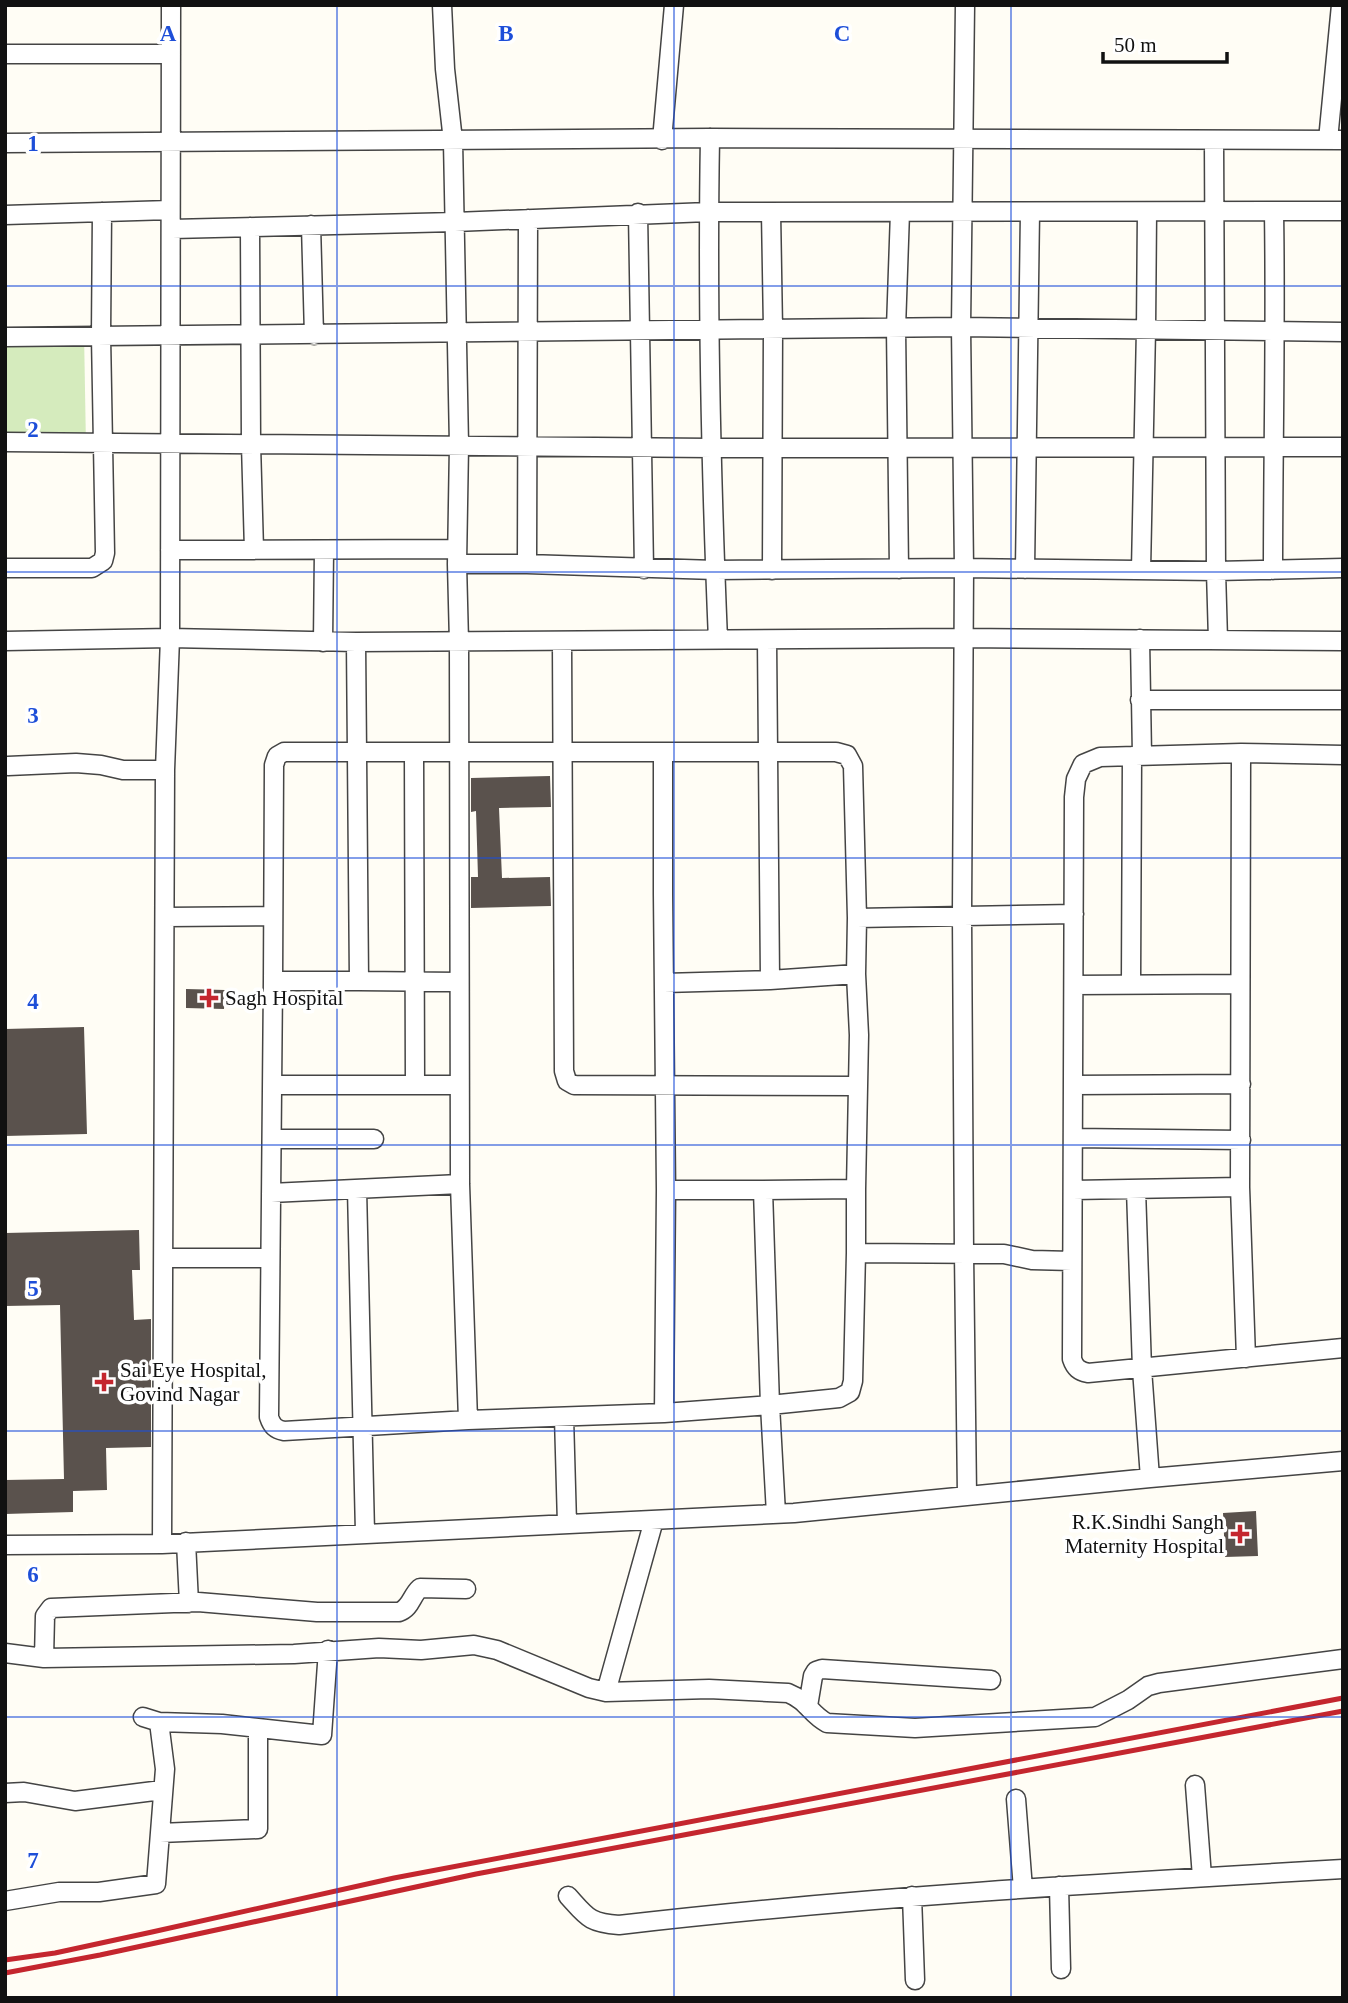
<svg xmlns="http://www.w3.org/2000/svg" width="1348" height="2003" font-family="'Times New Roman',serif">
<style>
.green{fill:#d5ebbd}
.building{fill:#5a524d}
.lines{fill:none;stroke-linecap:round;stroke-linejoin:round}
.minor-casing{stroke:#444;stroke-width:21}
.minor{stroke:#fff;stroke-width:18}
.rail{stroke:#c4262e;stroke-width:5}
.grid{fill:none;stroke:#1d4ed8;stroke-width:2;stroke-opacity:0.55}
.poi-dot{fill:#c4262e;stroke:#fff;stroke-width:2.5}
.labels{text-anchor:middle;stroke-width:7;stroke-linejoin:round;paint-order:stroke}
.poi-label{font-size:21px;fill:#111;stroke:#fff;text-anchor:start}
.grid-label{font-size:23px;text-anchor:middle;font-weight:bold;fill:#1d4ed8;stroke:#fff;stroke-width:7;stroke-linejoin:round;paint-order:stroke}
</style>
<rect width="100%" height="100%" fill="#fffdf5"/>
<!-- green -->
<path class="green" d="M84,332L86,447L5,448V333Z"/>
<!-- building -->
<path class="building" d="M550,776L551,807L499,808L502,878L550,877L551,906L471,908V877H478L476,811L471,812V778Z
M186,989L225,990L224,1009L186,1008Z
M84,1027L87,1134L5,1136V1029Z
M139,1230L140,1270H132L134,1320L151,1319V1447L106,1448L107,1490L73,1491V1512L5,1514V1480L64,1479L60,1305L5,1306V1233Z
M1256,1511L1258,1556L1225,1557L1223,1513Z"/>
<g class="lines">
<!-- minor casing -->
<g class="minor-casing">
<path id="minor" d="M965,5L961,327L964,568L962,915L964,1253L967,1495
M5,54H171
M710,138C707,305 711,473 718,640
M662,140L674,5
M1214,140L1216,571L1218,640
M1328,140L1341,5
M5,143L710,138L1343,140
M771,212L773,329L772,570
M638,213L644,569
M5,215L170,210
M311,225L314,335
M250,227L251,444L254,550
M172,229L455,222L708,212L1343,211
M5,337L961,327L1343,332
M5,442L711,448L1343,447
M170,550L457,549
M457,564H527L715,570L964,568L1216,571L1343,568
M527,564L528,219
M5,568H92L103,561L105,553L101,336L102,212
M899,569L896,328L900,212
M1025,569L1030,212
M1141,570L1146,329L1147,212
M1273,570C1273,450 1276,331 1274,212
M1140,639L1142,756
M767,640L770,980L856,974
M5,641L170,638L356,642L963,638L1343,641
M562,641L564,1071L567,1081L574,1085L858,1086
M323,642L324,550
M356,642L359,981H273L274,765L277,756L284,752H836L847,755L853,766L857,918L856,974L859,1035L856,1189
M1140,700H1343
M414,752L415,1085
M663,752V894L666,1190H763
M1241,753L1240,1187L1246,1358
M1343,755L1241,753L1100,757L1083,764L1076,779L1074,797L1072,1359C1075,1368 1079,1371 1088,1373L1343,1348
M8,766L76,763L101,765L123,770H165
M166,917L272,916
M857,918L1074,914
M273,981L269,1417C272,1426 275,1429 284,1431L468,1420L460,1184L459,642L457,564L459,445L453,141L445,69L442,5
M359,981L459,982
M664,983L770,980
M1131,984L1132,756
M1074,985L1240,984
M272,1085H459
M1074,1085L1241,1084
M1074,1138L1241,1140
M272,1139H374
M357,1189L365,1533
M1136,1189L1142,1369L1150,1478
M1073,1190L1240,1187
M271,1193L460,1184
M856,1253V1189L763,1190L770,1405L839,1398L850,1392L853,1381L856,1253L1004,1254L1032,1260L1072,1261
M164,1258H270
M664,1413L770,1405L776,1514
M564,1417L567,1524
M468,1420L664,1413L666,1190
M186,1542L189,1603
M162,1544L165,770L170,638L171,5
M5,1545L162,1544L794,1513L1150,1478L1343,1461
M5,1653L44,1658L294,1654L379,1648L421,1650L474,1645L497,1650L589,1688L606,1692L654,1520
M44,1658L45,1616L51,1608L198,1602L317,1612H399C411,1608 411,1596 420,1588L466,1589
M606,1692L709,1689L788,1693C808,1701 810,1714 827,1723L915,1728L1095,1717L1128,1700L1148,1686L1159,1683L1343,1659
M808,1706L813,1676L816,1671L822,1669L991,1680
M143,1717L159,1722L222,1724L322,1735L328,1650
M1195,1785L1202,1877
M5,1793L24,1792L75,1801L162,1790
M1016,1799L1023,1889
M160,1833L258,1829V1728
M1059,1886L1061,1969
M568,1896C587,1917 589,1923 619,1925C860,1897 1101,1883 1343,1869
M912,1896L915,1980
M5,1901L59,1892H99L156,1884L165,1769L159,1722"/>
</g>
<!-- minor -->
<use href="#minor" class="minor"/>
<!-- rail -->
<path class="rail" d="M5,1960L55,1953L152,1932L394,1878L1343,1698
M5,1973L100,1955L476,1874L1343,1711"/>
</g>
<!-- grid -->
<path class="grid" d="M337,5V1998M674,5V1998M1011,5V1998M5,286H1343M5,572H1343M5,858H1343M5,1145H1343M5,1431H1343M5,1717H1343"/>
<!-- markers -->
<g class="poi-dot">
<path d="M205.5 987.5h7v7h7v7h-7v7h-7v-7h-7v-7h7z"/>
<path d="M100.5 1371.5h7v7h7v7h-7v7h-7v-7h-7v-7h7z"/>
<path d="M1236.5 1523.5h7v7h7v7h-7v7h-7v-7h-7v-7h7z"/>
</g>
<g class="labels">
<!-- poi labels -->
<g class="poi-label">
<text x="225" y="1005">Sagh Hospital</text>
<text x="120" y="1377">Sai Eye Hospital,<tspan x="120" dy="24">Govind Nagar</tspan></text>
<text x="1224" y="1529" text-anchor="end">R.K.Sindhi Sangh<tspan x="1224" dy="24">Maternity Hospital</tspan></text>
</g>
</g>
<g class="grid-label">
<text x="168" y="41">A</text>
<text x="506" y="41">B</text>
<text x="842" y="41">C</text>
<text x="33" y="151">1</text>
<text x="33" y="437">2</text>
<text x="33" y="723">3</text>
<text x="33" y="1009">4</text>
<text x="33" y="1296">5</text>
<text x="33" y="1582">6</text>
<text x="33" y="1868">7</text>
</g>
<!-- border -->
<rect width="1348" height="2003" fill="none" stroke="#111111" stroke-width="14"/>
<!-- scale -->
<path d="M1103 52v10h124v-10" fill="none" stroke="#111111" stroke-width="3.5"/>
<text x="1114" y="52" font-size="21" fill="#111111" stroke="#ffffff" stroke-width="5" paint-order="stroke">50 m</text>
</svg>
